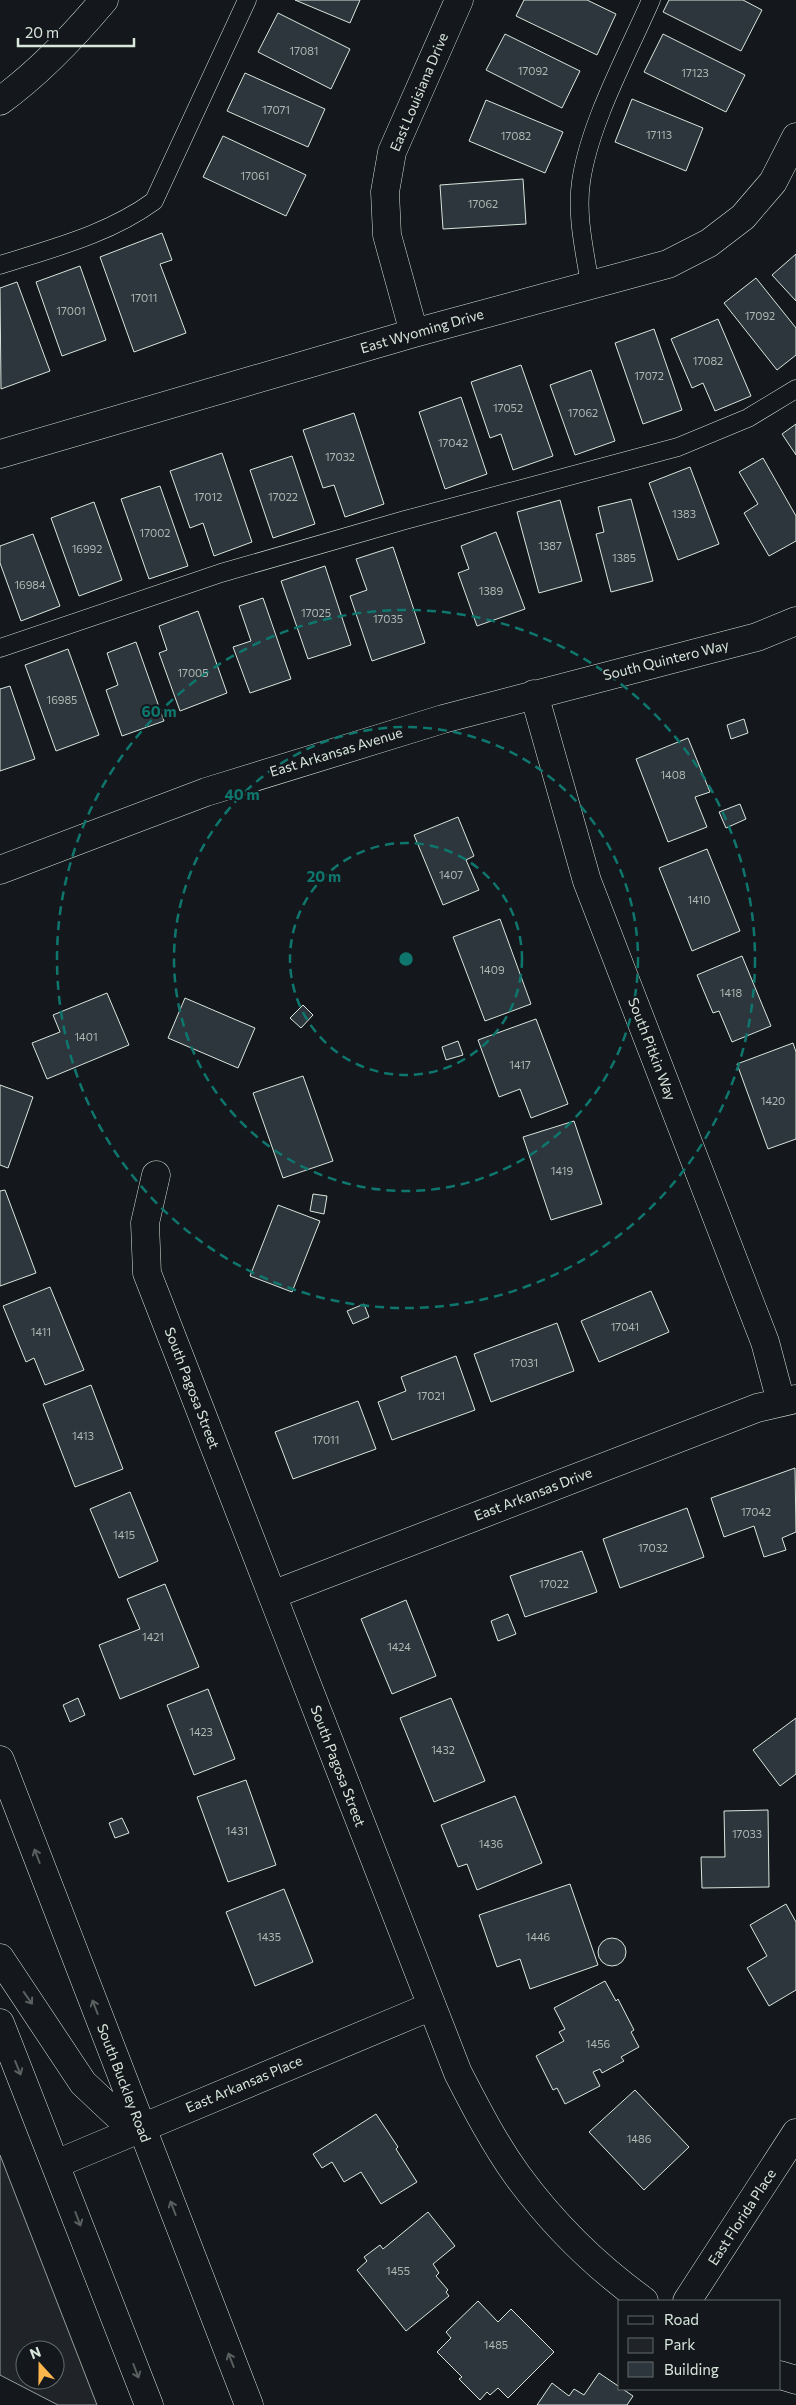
<svg xmlns="http://www.w3.org/2000/svg" width="796" height="2405" font-family="Commissioner,sans-serif">
<style>
.green{fill:#202428;stroke:#939e99;fill-rule:evenodd}
.building{fill:#2c363c;stroke:#d8e6dc}
.lines{fill:none;stroke-linecap:round;stroke-linejoin:round}
.lane-casing{stroke:#d8e6dc;stroke-width:19}
.street-casing{stroke:#d8e6dc;stroke-width:29}
.primary-casing{stroke:#d8e6dc;stroke-width:29}
.lane{stroke:#14181c;stroke-width:18}
.street{stroke:#14181c;stroke-width:28}
.primary{stroke:#14181c;stroke-width:28}
.oneway{stroke:#59605f}
.ring{fill:none;stroke:#0f766e;stroke-width:2.5;stroke-dasharray:9 6}
.labels{text-anchor:middle;stroke-width:4;stroke-linejoin:round;paint-order:stroke}
.number-label{font-size:11px;fill:#adbab4}
.street-label{font-size:14px;fill:#d8e6dc;stroke:#14181c}
.centre{fill:#0f766e;stroke:#14181c;stroke-width:2.5}
.ring-label{font-size:15px;text-anchor:middle;font-weight:bold;fill:#0f766e;stroke:#14181c;stroke-width:4;stroke-linejoin:round;paint-order:stroke}
</style>
<rect width="100%" height="100%" fill="#14181c"/>
<!-- green -->
<path class="green" d="M0,2155L97,2405H58L0,2375ZM25,2350H55V2380H25Z"/>
<!-- building -->
<path class="building" d="M295,0H360L350,23Z
M524,0H587L616,14L597,55L516,16Z
M669,0H743L762,10L741,51L663,12Z
M278,13L350,49L331,89L258,52Z
M505,34L580,71L562,108L486,70Z
M663,34L745,75L726,112L644,72Z
M245,73L325,109L308,147L227,111Z
M632,99L703,128L686,171L615,142Z
M486,100L563,132L545,173L469,141Z
M223,136L306,175L286,216L203,177Z
M523,179L526,224L443,229L440,185Z
M162,233L172,260L160,264L186,333L134,352L100,257Z
M796,254V301L772,275Z
M80,266L106,340L62,356L36,282Z
M756,278L796,328V355L777,370L724,303Z
M17,282L50,371L1,389L0,288Z
M718,319L751,396L715,411L703,383L692,388L671,339Z
M654,329L682,410L643,424L615,343Z
M521,365L553,456L513,470L501,434L490,438L471,382Z
M591,370L615,441L575,455L550,385Z
M461,397L487,474L445,489L419,412Z
M354,413L384,504L345,517L334,485L323,488L303,430Z
M796,424V455L782,434Z
M222,453L252,542L214,556L203,523L190,528L170,471Z
M292,456L315,524L273,538L250,470Z
M763,458L796,516V541L769,556L744,513L758,504L739,472Z
M690,467L719,544L678,560L649,483Z
M160,486L188,566L149,579L121,499Z
M631,499L653,581L611,592L596,534L604,532L598,507Z
M560,500L582,581L539,593L517,512Z
M94,502L122,580L79,596L51,518Z
M496,532L525,609L477,626L458,573L469,569L461,546Z
M33,534L60,606L21,621L0,563V546Z
M393,547L425,643L372,661L350,596L367,590L356,559Z
M325,566L351,645L308,659L281,581Z
M263,598L291,679L250,693L233,647L251,641L239,606Z
M198,611L227,693L180,711L159,653L167,650L159,626Z
M136,642L164,721L122,736L106,690L118,685L107,653Z
M68,649L99,735L56,751L25,665Z
M10,686L35,759L0,771V689Z
M744,719L748,733L731,739L727,725Z
M688,738L710,792L695,797L707,827L668,842L636,759Z
M740,804L746,819L726,828L719,812Z
M458,817L474,856L466,860L479,890L443,905L414,835Z
M707,849L740,931L692,951L659,868Z
M500,919L531,1004L485,1021L453,937Z
M742,956L771,1026L732,1042L719,1011L713,1013L697,975Z
M107,993L129,1045L47,1079L32,1043L60,1032L53,1015Z
M185,998L255,1028L238,1068L168,1038Z
M303,1005L313,1015L301,1028L290,1018Z
M536,1019L568,1104L531,1118L520,1089L499,1097L478,1040Z
M458,1041L463,1055L446,1060L442,1047Z
M793,1043L796,1052V1139L768,1149L737,1064Z
M303,1076L333,1161L283,1178L253,1093Z
M0,1085L33,1097L8,1168L0,1165Z
M574,1121L602,1204L551,1220L523,1137Z
M5,1190L36,1273L0,1286V1191Z
M313,1194L327,1196L324,1214L310,1211Z
M278,1205L320,1221L292,1292L250,1276Z
M50,1287L84,1370L45,1385L34,1358L26,1362L3,1306Z
M651,1291L669,1332L599,1362L581,1321Z
M364,1304L369,1317L353,1324L347,1311Z
M557,1323L574,1371L491,1402L474,1354Z
M456,1356L475,1410L392,1440L378,1402L406,1391L401,1377Z
M91,1385L123,1469L75,1487L43,1404Z
M358,1401L376,1449L293,1479L275,1432Z
M795,1468L796,1532L782,1538L786,1550L764,1557L754,1526L724,1537L711,1498Z
M130,1492L158,1561L119,1578L90,1509Z
M687,1508L704,1557L620,1588L603,1539Z
M582,1551L597,1592L525,1617L510,1576Z
M165,1584L199,1667L120,1699L99,1645L140,1629L127,1599Z
M406,1600L436,1676L392,1694L361,1619Z
M508,1614L516,1634L498,1641L491,1621Z
M208,1689L235,1759L194,1775L167,1705Z
M78,1698L85,1715L70,1722L63,1705Z
M451,1698L485,1781L434,1802L400,1718Z
M796,1718V1774L780,1786L753,1750Z
M246,1780L276,1865L228,1882L197,1797Z
M515,1796L542,1863L477,1890L467,1864L458,1867L441,1825Z
M768,1810L769,1887L702,1888L701,1857H725L724,1811Z
M122,1818L129,1833L115,1838L109,1823Z
M570,1884L598,1965L530,1989L520,1959L497,1967L479,1915Z
M284,1889L313,1962L255,1986L226,1912Z
M786,1904L796,1922V1990L769,2006L747,1968L767,1956L750,1925Z
M598 1952a14 14 0 1 1 28 0a14 14 0 1 1-28 0Z
M605,1981L616,2001L618,1999L634,2030L631,2032L639,2047L621,2057L624,2061L602,2073L600,2069L593,2072L600,2086L565,2104L557,2088L553,2090L536,2056L564,2041L559,2032L565,2029L554,2008Z
M635,2090L689,2147L644,2190L589,2132Z
M376,2114L398,2147L396,2149L417,2182L381,2204L361,2172L344,2182L332,2162L322,2168L313,2154Z
M428,2212L455,2246L433,2264L439,2273L436,2276L448,2290L446,2292L449,2296L406,2331L357,2270L367,2261L364,2257L380,2245L383,2249Z
M478,2301L498,2322L511,2309L554,2352L508,2398L498,2388L490,2395L487,2392L480,2400L459,2379L462,2377L437,2352L451,2338L446,2332Z
M599,2373L633,2396L627,2405H537L552,2383L569,2396L574,2389L584,2395Z"/>
<g class="lines">
<!-- lane casing -->
<g class="lane-casing">
<path id="lane" d="M0,265C53,248 109,234 154,201L247,0
M590,285C585,252 576,216 581,182C589,124 627,55 651,0
M0,648L221,573L405,520L678,447L748,418L796,389"/>
</g>
<!-- street casing -->
<g class="street-casing">
<path id="street" d="M0,101C40,72 73,37 104,0
M414,333L387,235L385,192L392,152L459,0
M0,454L414,333L668,264L709,243L743,217L773,182L796,137
M534,694L587,881L765,1342L781,1402
M0,870L206,792L443,719L757,637L796,621
M156,1175L145,1223L147,1273L458,2073C476,2108 494,2143 517,2175C552,2223 597,2267 644,2301
M272,1595L757,1408L796,1399
M56,2164L432,2006
M687,2301L796,2133
M780,2375L796,2380"/>
</g>
<!-- primary casing -->
<g class="primary-casing">
<path id="primary" d="M0,1760L249,2405
M0,1958L83,2083L117,2115L141,2126
M0,2023L149,2405"/>
</g>
<!-- lane -->
<use href="#lane" class="lane"/>
<!-- street -->
<use href="#street" class="street"/>
<!-- primary -->
<use href="#primary" class="primary"/>
</g>
<!-- one-way arrows -->
<defs><path id="oneway-shaft" d="M-6 0H5M1.5-3L5.5 0L1.5 3" fill="none" stroke-width="1.6" stroke-linecap="round" stroke-linejoin="round" transform="scale(1.25)"/></defs>
<g class="oneway">
<use href="#oneway-shaft" transform="translate(37 1856) rotate(-111)"/>
<use href="#oneway-shaft" transform="translate(28 1998) rotate(55)"/>
<use href="#oneway-shaft" transform="translate(95 2007) rotate(-111)"/>
<use href="#oneway-shaft" transform="translate(18 2068) rotate(68)"/>
<use href="#oneway-shaft" transform="translate(173 2208) rotate(-111)"/>
<use href="#oneway-shaft" transform="translate(78 2219) rotate(69)"/>
<use href="#oneway-shaft" transform="translate(231 2360) rotate(-111)"/>
<use href="#oneway-shaft" transform="translate(136 2371) rotate(69)"/>
</g>
<!-- distance rings -->
<g class="ring">
<circle cx="406" cy="959" r="116"/>
<circle cx="406" cy="959" r="232"/>
<circle cx="406" cy="959" r="349"/>
</g>
<g class="labels">
<!-- number labels -->
<g class="number-label">
<text x="304" y="55">17081</text>
<text x="533" y="75">17092</text>
<text x="695" y="77">17123</text>
<text x="276" y="114">17071</text>
<text x="659" y="139">17113</text>
<text x="516" y="140">17082</text>
<text x="255" y="180">17061</text>
<text x="483" y="208">17062</text>
<text x="144" y="302">17011</text>
<text x="71" y="315">17001</text>
<text x="760" y="320">17092</text>
<text x="708" y="365">17082</text>
<text x="649" y="380">17072</text>
<text x="508" y="412">17052</text>
<text x="583" y="417">17062</text>
<text x="453" y="447">17042</text>
<text x="340" y="461">17032</text>
<text x="208" y="501">17012</text>
<text x="283" y="501">17022</text>
<text x="684" y="518">1383</text>
<text x="155" y="537">17002</text>
<text x="550" y="550">1387</text>
<text x="87" y="553">16992</text>
<text x="624" y="562">1385</text>
<text x="30" y="589">16984</text>
<text x="491" y="595">1389</text>
<text x="316" y="617">17025</text>
<text x="388" y="623">17035</text>
<text x="193" y="677">17005</text>
<text x="62" y="704">16985</text>
<text x="673" y="779">1408</text>
<text x="451" y="879">1407</text>
<text x="699" y="904">1410</text>
<text x="492" y="974">1409</text>
<text x="731" y="997">1418</text>
<text x="86" y="1041">1401</text>
<text x="520" y="1069">1417</text>
<text x="773" y="1105">1420</text>
<text x="562" y="1175">1419</text>
<text x="625" y="1331">17041</text>
<text x="41" y="1336">1411</text>
<text x="524" y="1367">17031</text>
<text x="431" y="1400">17021</text>
<text x="83" y="1440">1413</text>
<text x="326" y="1444">17011</text>
<text x="756" y="1516">17042</text>
<text x="124" y="1539">1415</text>
<text x="653" y="1552">17032</text>
<text x="554" y="1588">17022</text>
<text x="153" y="1641">1421</text>
<text x="399" y="1651">1424</text>
<text x="201" y="1736">1423</text>
<text x="443" y="1754">1432</text>
<text x="237" y="1835">1431</text>
<text x="747" y="1838">17033</text>
<text x="491" y="1848">1436</text>
<text x="269" y="1941">1435</text>
<text x="538" y="1941">1446</text>
<text x="598" y="2048">1456</text>
<text x="639" y="2143">1486</text>
<text x="398" y="2275">1455</text>
<text x="496" y="2349">1485</text>
</g>
<!-- street labels -->
<g class="street-label">
<text transform="translate(419 92) rotate(-67)" y="5">East Louisiana Drive</text>
<text transform="translate(422 331) rotate(-16)" y="5">East Wyoming Drive</text>
<text transform="translate(666 660) rotate(-14)" y="5">South Quintero Way</text>
<text transform="translate(336 752) rotate(-17)" y="5">East Arkansas Avenue</text>
<text transform="translate(652 1049) rotate(69)" y="5">South Pitkin Way</text>
<text transform="translate(192 1388) rotate(69)" y="5">South Pagosa Street</text>
<text transform="translate(533 1494) rotate(-21)" y="5">East Arkansas Drive</text>
<text transform="translate(338 1766) rotate(69)" y="5">South Pagosa Street</text>
<text transform="translate(124 2083) rotate(69)" y="5">South Buckley Road</text>
<text transform="translate(244 2084) rotate(-23)" y="5">East Arkansas Place</text>
<text transform="translate(742 2217) rotate(-57)" y="5">East Florida Place</text>
</g>
</g>
<circle cx="406" cy="959" r="8" class="centre"/>
<g class="ring-label">
<text x="159" y="717">60 m</text>
<text x="242" y="800">40 m</text>
<text x="324" y="882">20 m</text>
</g>
<!-- legend -->
<rect x="618" y="2300" width="162" height="90" fill="#14181c" stroke="#626a69"/>
<rect x="628" y="2316" width="25" height="8" fill="#14181c" stroke="#626a69"/>
<text x="664" y="2325" font-size="15" fill="#d8e6dc">Road</text>
<rect x="628" y="2338" width="25" height="15" fill="#202428" stroke="#626a69"/>
<text x="664" y="2350" font-size="15" fill="#d8e6dc">Park</text>
<rect x="628" y="2362" width="25" height="15" fill="#2c363c" stroke="#626a69"/>
<text x="664" y="2375" font-size="15" fill="#d8e6dc">Building</text>
<!-- north arrow -->
<g transform="translate(40 2365) rotate(339)"><circle r="24" fill="#14181c" stroke="#626a69"/>
<path d="M0-4L9 19L0 12L-9 19Z" fill="#ffb74d"/>
<text y="-8" font-size="14" font-weight="bold" text-anchor="middle" fill="#d8e6dc">N</text>
</g>
<!-- scale -->
<path d="M18 38v8h116v-8" fill="none" stroke="#d8e6dc" stroke-width="2.5"/>
<text x="25" y="38" font-size="15" fill="#d8e6dc" stroke="#14181c" stroke-width="4" paint-order="stroke">20 m</text>
</svg>
